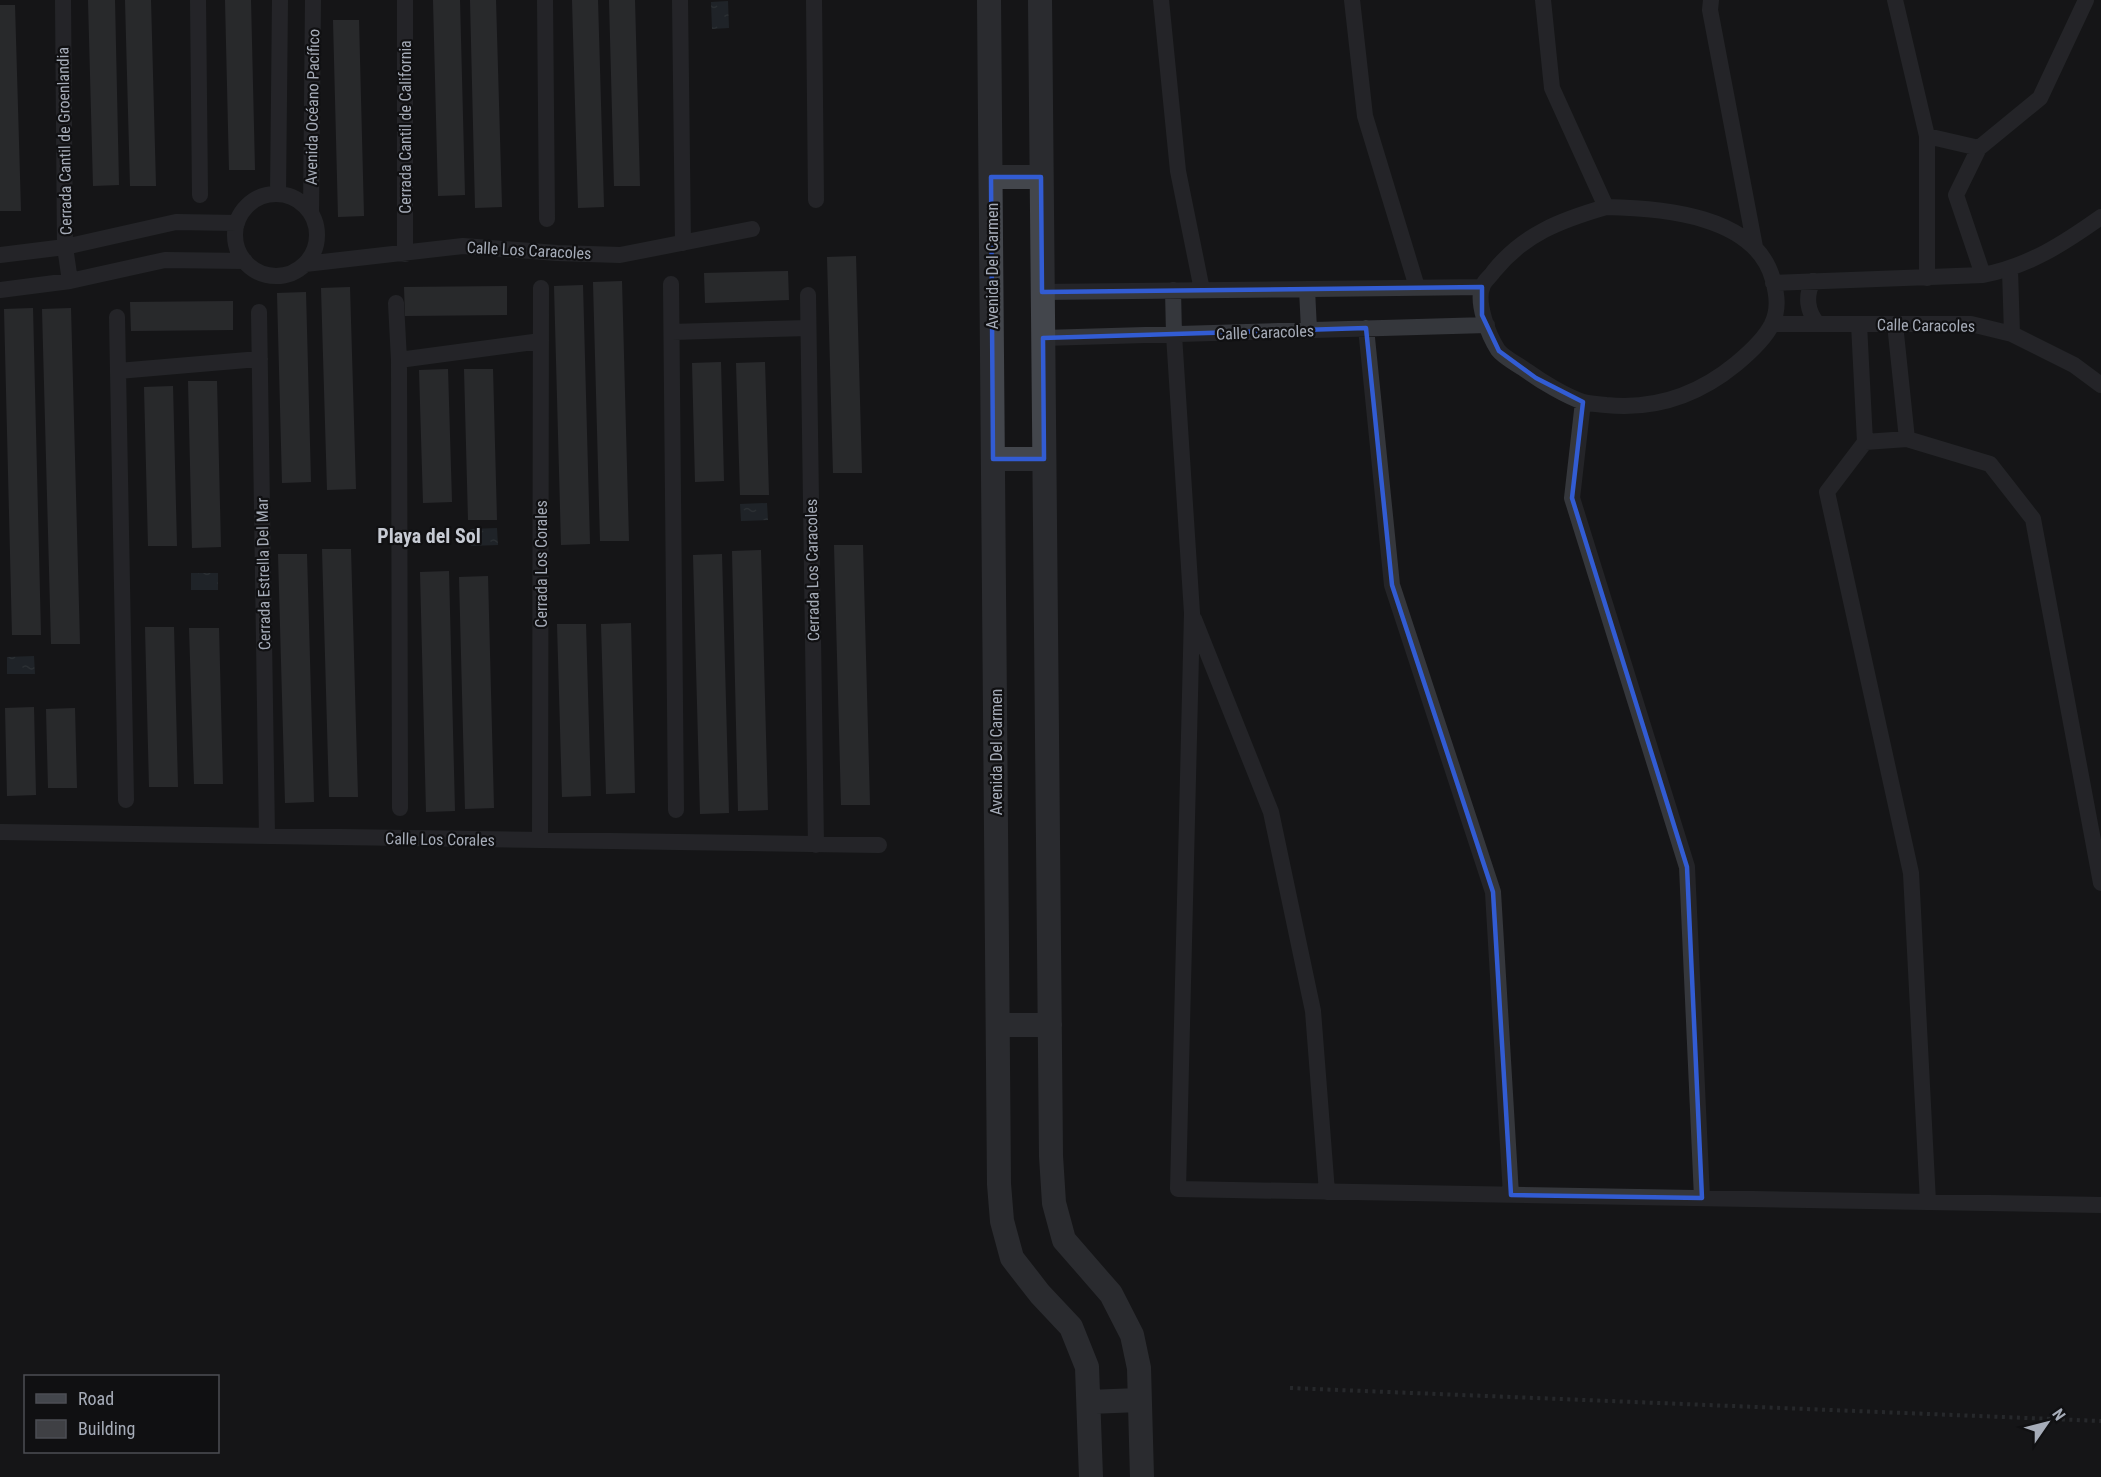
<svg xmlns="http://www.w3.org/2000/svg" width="2101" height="1477" font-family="'Roboto Condensed',sans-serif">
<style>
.water{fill:url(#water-ripples)}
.building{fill:#3f4044}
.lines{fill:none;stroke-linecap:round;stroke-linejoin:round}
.path{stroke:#3b3e43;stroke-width:4;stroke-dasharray:3 4.5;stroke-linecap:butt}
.minor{stroke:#35373c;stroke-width:16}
.secondary{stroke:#43464c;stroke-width:24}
.marked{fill:none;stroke:#325cd3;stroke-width:4.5;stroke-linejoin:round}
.labels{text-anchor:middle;stroke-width:4.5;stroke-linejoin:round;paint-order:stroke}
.street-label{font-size:16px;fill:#a6acb8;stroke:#101012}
.quarter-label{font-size:20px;font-weight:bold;fill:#c7cbd4;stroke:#101012}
</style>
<defs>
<pattern id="water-ripples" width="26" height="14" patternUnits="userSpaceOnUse" patternTransform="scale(1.5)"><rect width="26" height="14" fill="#2a343c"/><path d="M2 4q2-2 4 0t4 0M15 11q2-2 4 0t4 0" fill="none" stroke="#464f56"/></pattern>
</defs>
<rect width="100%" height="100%" fill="#151517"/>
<!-- water -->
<path class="water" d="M728,1L729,28L712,29L711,2Z
M767,503L768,520L741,521L740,504Z
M497,528L498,545L471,546L470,529Z
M191,573H218V590H191Z
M34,656L35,674H7V657Z"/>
<!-- building -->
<path class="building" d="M88,0H115L119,185L93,186Z
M125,0H151L156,186H130Z
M225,0H251L255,170H229Z
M433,0H460L465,195L438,196Z
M470,0H496L502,207L475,208Z
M572,0H598L604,207L578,208Z
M609,0H635L640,186H614Z
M0,5H15L21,211H0Z
M333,20H359L364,216L338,217Z
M856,256L862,473H833L827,257Z
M788,271L789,300L705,303L704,273Z
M622,281L629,541H600L593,282Z
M583,285L590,544L561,545L554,286Z
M507,286V315L405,316L404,287Z
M350,287L356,489L327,490L321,288Z
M306,292L311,482L282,483L277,293Z
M233,301V330L131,331L130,302Z
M33,308L41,635H12L4,309Z
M71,308L80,644H51L42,309Z
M721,362L724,481L695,482L692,363Z
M765,362L769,495H740L736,363Z
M448,369L452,502L423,503L419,370Z
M464,369H493L497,520H468Z
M188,381H217L221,547L192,548Z
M173,386L177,546H148L144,387Z
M834,545H863L870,805H841Z
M322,549H351L358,797H329Z
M761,550L768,810L738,811L732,551Z
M278,554H307L314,802L285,803Z
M722,554L729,813L700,814L693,555Z
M449,571L455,811L426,812L420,572Z
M488,576L494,808L465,809L459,577Z
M631,623L635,793L606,794L601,624Z
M557,624H586L591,796L562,797Z
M145,627H174L178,787H149Z
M189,628H219L223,784H194Z
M34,707L36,795L7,796L5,708Z
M75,708L77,788H48L46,709Z"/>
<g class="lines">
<!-- path -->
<path class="path" d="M1290,1388L2101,1421"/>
<!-- minor -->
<path class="minor" d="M63,0L65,247L70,281
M198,0L200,195
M545,0L547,219
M680,0L683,243
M814,0L816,200
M1161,0L1178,171L1202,290
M1352,0L1365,116L1417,287
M1543,0L1552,88L1606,207
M1711,0L1710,10L1755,247
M1895,0L1927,136L1979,148L2040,98L2086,0
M1979,148L1956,195L1983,275
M278,194L280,0
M235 235a41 41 0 1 1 82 0a41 41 0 1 1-82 0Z
M1606,207C1661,208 1756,215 1773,280C1777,295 1779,309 1772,324C1765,339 1748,354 1736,364C1697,396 1655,410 1606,405C1598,404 1590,404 1583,402C1566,396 1542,382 1527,371C1519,365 1504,358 1498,350C1489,336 1475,302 1483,285C1485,280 1491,276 1494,271C1524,234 1561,220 1606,207Z
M311,214L313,0
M405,254V0
M0,255L65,247L176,222L237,223
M305,264L463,246L557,253L620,255L752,229
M2010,270L2012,334
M1927,278V136
M1813,281C1805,296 1807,312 1818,324
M1773,283L1983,275C2029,266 2063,244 2101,217
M671,284L676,810
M1307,289L1309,330
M0,290L70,281L165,260L245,261
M1173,290L1174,335L1192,613L1178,1189L2101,1205
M1042,292L1482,287
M808,295L816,845
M396,303L399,360L400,808
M259,312L267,836
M117,317L126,800
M1772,324H1971L2012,334L2074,365L2101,385
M1859,324L1865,442
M1895,324L1907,439
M1366,328L1392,585L1493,892L1511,1195
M672,332L808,328
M1043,338L1487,325
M399,360L541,341
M118,371L260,359
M1583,402L1572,498L1687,867L1702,1198
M1194,619L1271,812L1313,1011L1327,1192
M0,832L879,845
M540,840L541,288
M1928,1202L1911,873L1827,492L1865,442L1907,439L1990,464L2033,519L2101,883"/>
<!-- secondary -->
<path class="secondary" d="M989,0L999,1184L1002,1221L1012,1258L1040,1294L1071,1327L1087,1367L1091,1477
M1040,0L1051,1156L1054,1203L1064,1240L1111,1294L1132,1335L1139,1368L1142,1477
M991,177H1041
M993,459H1044
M998,1025H1050
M1089,1402L1139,1400"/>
</g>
<!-- marked area -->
<path d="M0 0H2101V1477H0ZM991,177H1041L1042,292L1482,287V315L1499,351L1536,378L1583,402L1572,498L1687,867L1702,1198L1511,1195L1493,892L1392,585L1366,328L1043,338L1044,459H993Z" fill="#151517" fill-opacity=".55" fill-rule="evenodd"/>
<path class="marked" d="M991,177H1041L1042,292L1482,287V315L1499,351L1536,378L1583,402L1572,498L1687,867L1702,1198L1511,1195L1493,892L1392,585L1366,328L1043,338L1044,459H993Z"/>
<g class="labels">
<!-- street labels -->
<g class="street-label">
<text transform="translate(312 107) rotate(-89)" y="6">Avenida Océano Pacífico</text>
<text transform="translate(405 127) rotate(-90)" y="6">Cerrada Cantil de California</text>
<text transform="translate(64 141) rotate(-91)" y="6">Cerrada Cantil de Groenlandia</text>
<text transform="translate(529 250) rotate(3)" y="6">Calle Los Caracoles</text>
<text transform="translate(992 266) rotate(-90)" y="6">Avenida Del Carmen</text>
<text transform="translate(1926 325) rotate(1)" y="6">Calle Caracoles</text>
<text transform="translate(1265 332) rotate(-2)" y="6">Calle Caracoles</text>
<text transform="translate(541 564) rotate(-90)" y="6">Cerrada Los Corales</text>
<text transform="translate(812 570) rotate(-91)" y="6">Cerrada Los Caracoles</text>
<text transform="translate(263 574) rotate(-91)" y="6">Cerrada Estrella Del Mar</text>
<text transform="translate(996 752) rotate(-90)" y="6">Avenida Del Carmen</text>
<text transform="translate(440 839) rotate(1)" y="6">Calle Los Corales</text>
</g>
<!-- quarter labels -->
<g class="quarter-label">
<text x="429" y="543">Playa del Sol</text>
</g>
</g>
<!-- legend -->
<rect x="24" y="1375" width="195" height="78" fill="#101012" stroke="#4c4e54" stroke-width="1.5"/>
<rect x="36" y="1394" width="30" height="9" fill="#43464c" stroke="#4c4e54" stroke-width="1.5"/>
<text x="78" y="1405" font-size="18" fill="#a6acb8">Road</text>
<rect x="36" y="1420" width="30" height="18" fill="#3f4044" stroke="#4c4e54" stroke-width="1.5"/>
<text x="78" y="1435" font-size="18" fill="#a6acb8">Building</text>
<!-- north arrow -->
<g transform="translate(2047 1423) rotate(55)" stroke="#101012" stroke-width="4.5" paint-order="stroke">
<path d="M0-4.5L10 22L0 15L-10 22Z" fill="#a6acb8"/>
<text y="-9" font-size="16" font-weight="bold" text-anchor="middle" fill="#a6acb8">N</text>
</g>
</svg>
